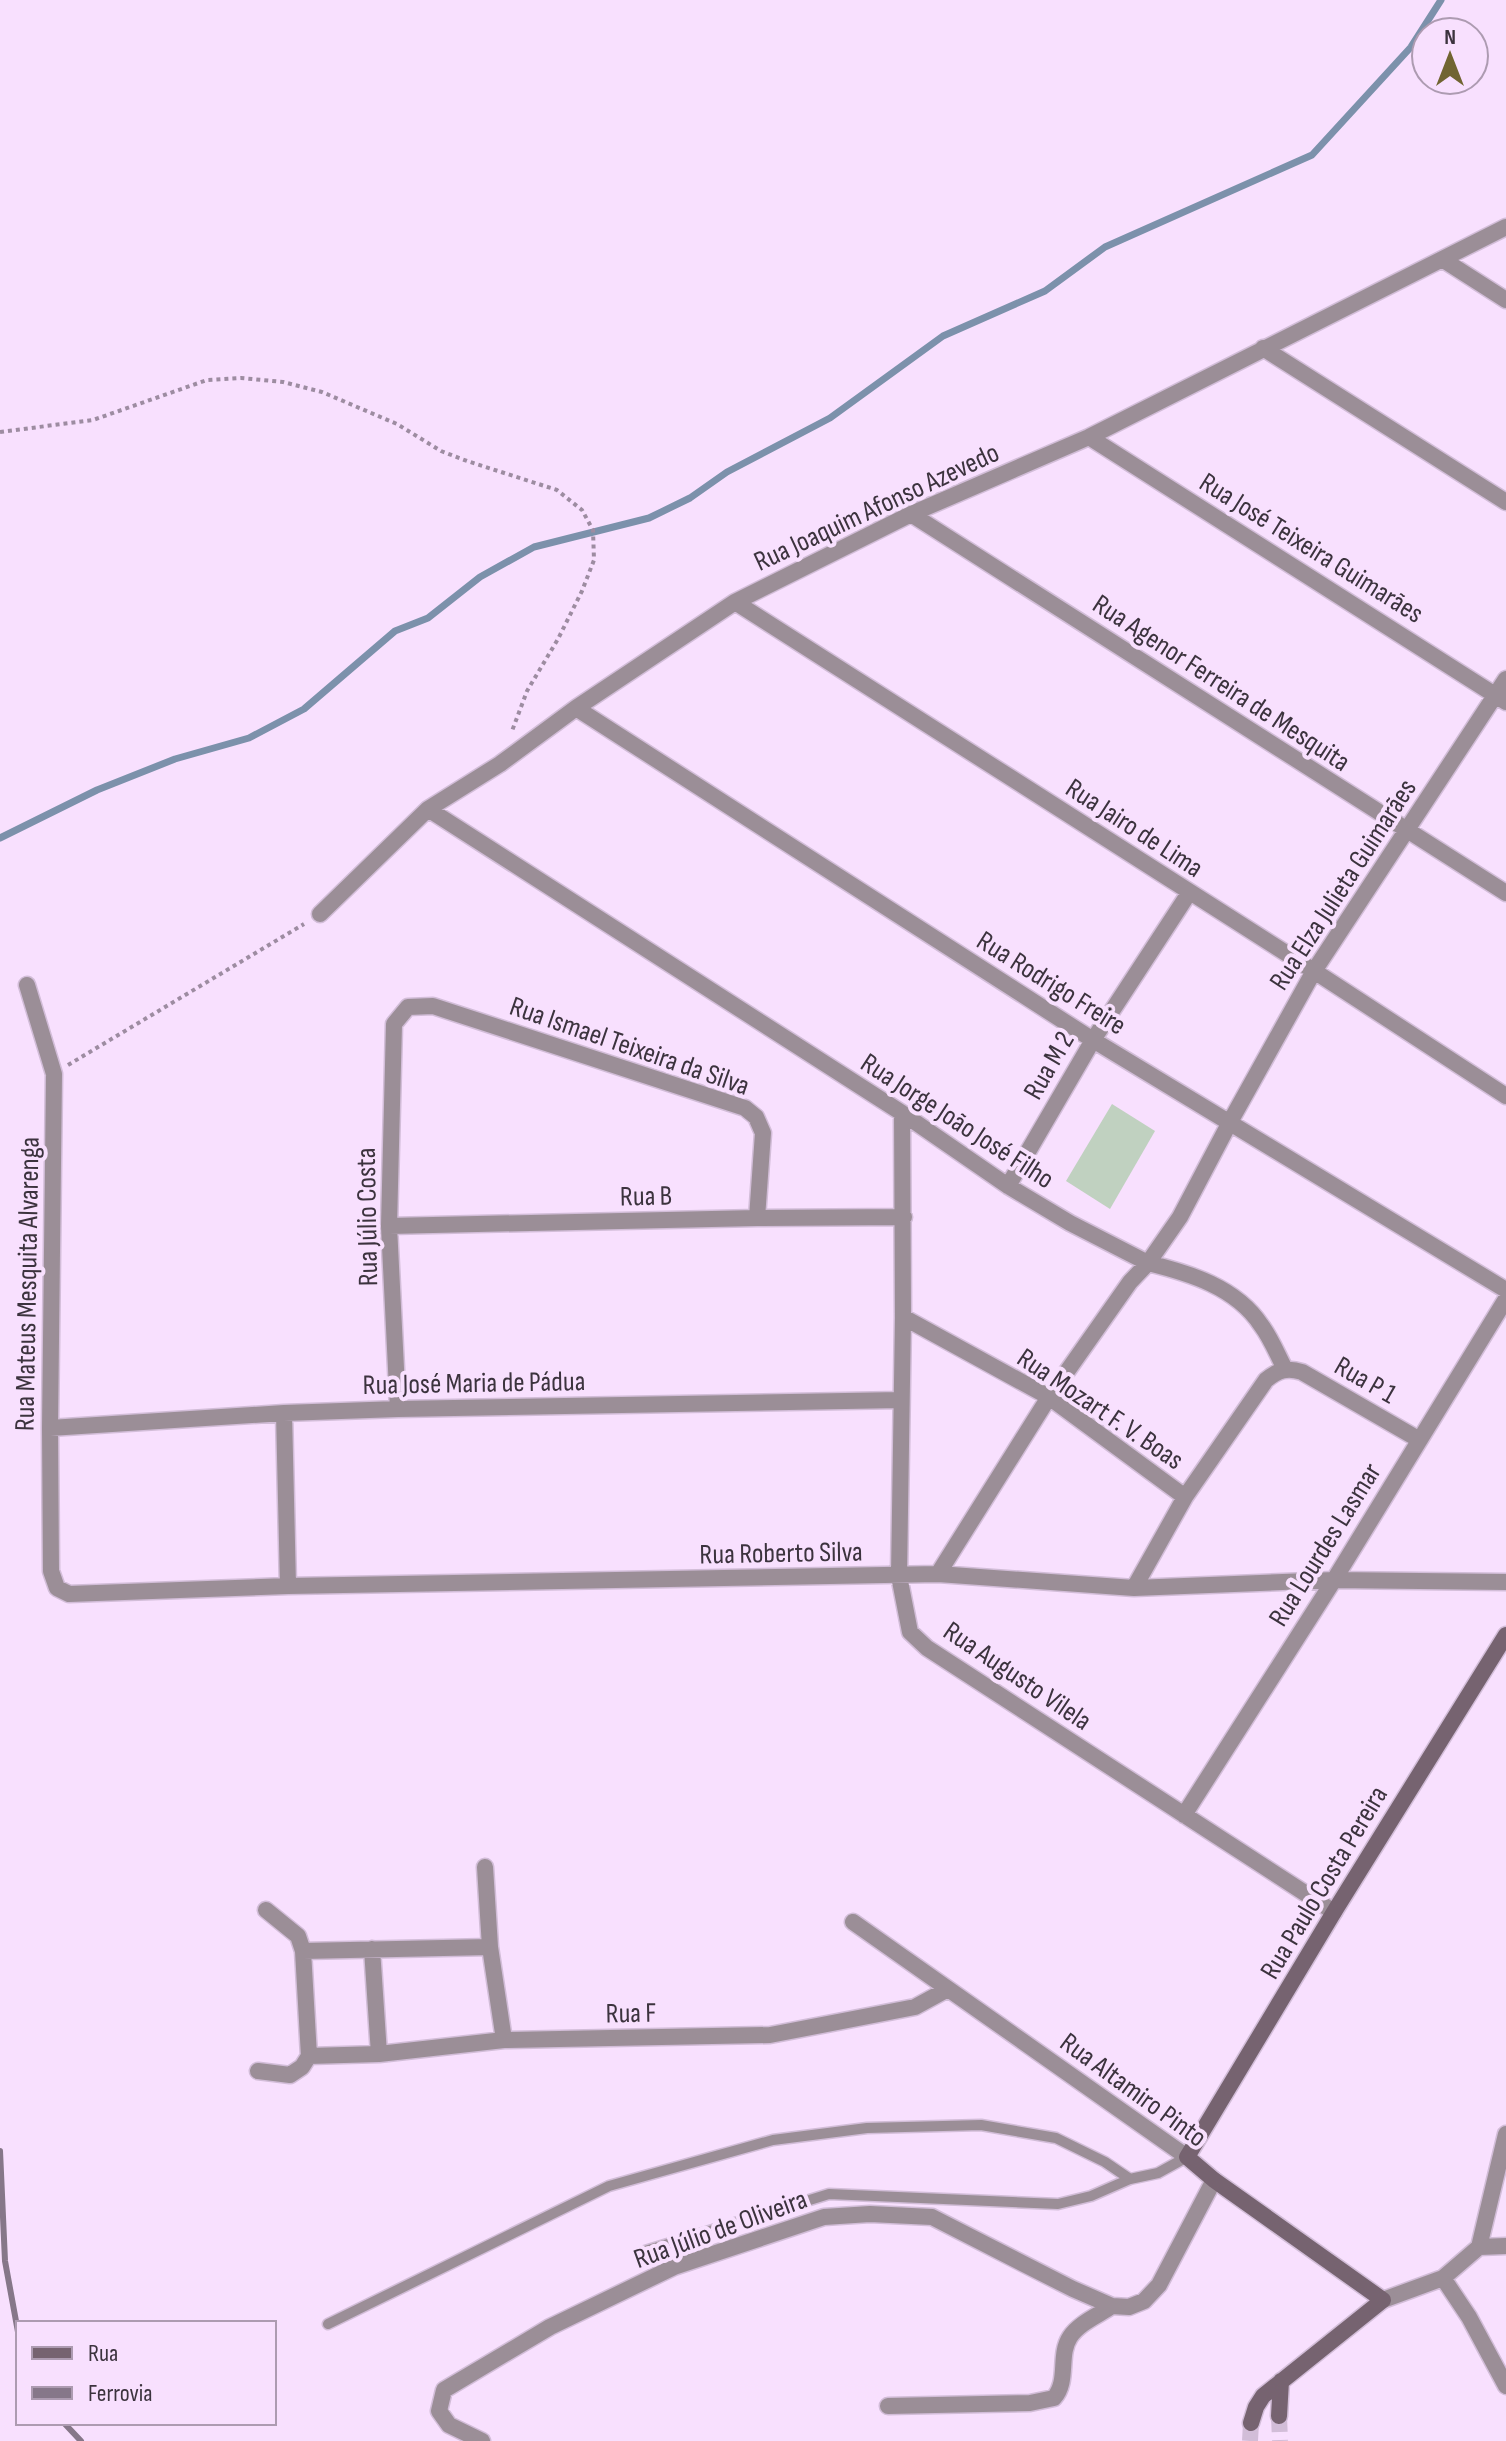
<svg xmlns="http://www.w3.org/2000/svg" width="1506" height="2441" font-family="'Sofia Sans Condensed',sans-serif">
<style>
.garden{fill:#c0d1c0}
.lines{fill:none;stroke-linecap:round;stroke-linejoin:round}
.stream{stroke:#7c91ab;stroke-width:7}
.secondary-tunnel{stroke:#d2bdd8;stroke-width:16;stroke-dasharray:16 8;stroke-linecap:butt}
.lane-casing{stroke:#d2bdd8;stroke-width:13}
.street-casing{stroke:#d2bdd8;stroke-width:19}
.secondary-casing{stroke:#d2bdd8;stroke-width:19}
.path{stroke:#9d8ca1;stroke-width:4;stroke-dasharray:4 4;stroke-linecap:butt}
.lane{stroke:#9b8e97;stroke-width:10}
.street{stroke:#9b8e97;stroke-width:16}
.secondary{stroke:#766370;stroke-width:16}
.rail{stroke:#867789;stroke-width:6}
.labels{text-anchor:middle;stroke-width:8;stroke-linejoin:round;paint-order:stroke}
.street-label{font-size:28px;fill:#3c333e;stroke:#f8e0fe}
</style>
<rect width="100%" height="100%" fill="#f8e0fe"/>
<!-- garden -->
<path class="garden" d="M1112,1104L1155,1131L1110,1209L1066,1181Z"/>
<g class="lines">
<!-- stream -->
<path class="stream" d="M0,838L97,790L175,759L249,738L304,709L395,631L428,618L480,577L534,547L649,518L690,498L727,472L830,418L943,336L1045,291L1105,247L1312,155L1411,47L1441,0"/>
<!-- secondary-tunnel -->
<path class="secondary-tunnel" d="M1279,2416L1280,2441
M1250,2441L1251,2423"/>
<!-- lane casing -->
<g class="lane-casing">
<path id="lane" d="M642,2252L829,2194L1058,2204L1091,2196L1130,2179
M328,2324L609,2186L773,2140L867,2128L981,2125L1056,2138L1105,2162L1130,2179L1158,2173L1187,2157"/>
</g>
<!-- street casing -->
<g class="street-casing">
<path id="street" d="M1442,259L1506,300
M1263,348L1506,502
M1089,437L1506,702
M911,514L1506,893
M735,602L1314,971L1506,1096
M576,708L1093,1040L1506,1290
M428,809L902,1113L1008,1186L1070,1223L1148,1263L1130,1282L1049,1397L938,1574
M320,914L428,809L500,764L576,708L735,602L911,514L1089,437L1506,227
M27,985L54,1074L50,1428L51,1571L57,1588L69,1594L288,1586L938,1574L1134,1588L1334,1580L1506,1582
M902,1113L903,1317L899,1576L910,1632L927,1648L1334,1912
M1008,1186L1093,1040L1189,893
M389,1226L757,1218L904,1217
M903,1317L1049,1397L1185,1497
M1285,1369C1277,1354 1271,1338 1261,1325C1236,1287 1189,1273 1148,1263L1180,1217L1230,1122L1314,971L1506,679
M398,1409L389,1226L394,1024L408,1007L433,1006L745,1108L756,1117L763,1133L757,1218
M284,1413L288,1586
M50,1428L284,1413L398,1409L900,1400
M1134,1588L1185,1497L1266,1380C1278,1370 1287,1367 1302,1372L1418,1439
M1184,1815L1334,1580L1506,1299
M485,1867L490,1947L504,2040
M853,1922L1187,2157
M372,1949L379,2054
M303,1951L490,1947
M309,2056L379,2054L504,2040L770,2035L915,2007L948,1989
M258,2071L290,2075L302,2067L309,2056L303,1951L298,1936L266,1910
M1479,2247L1506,2246
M1443,2278L1469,2317L1506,2386
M1383,2300L1443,2278L1479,2247L1506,2134
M888,2406L1030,2403L1054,2398C1069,2381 1058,2355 1070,2337C1079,2323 1099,2315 1112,2306
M482,2441L449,2425L439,2411L444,2390L550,2327L674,2267L824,2217L870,2214L932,2217L1073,2289L1112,2306L1129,2307L1144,2301L1159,2285L1214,2180"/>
</g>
<!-- secondary casing -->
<g class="secondary-casing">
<path id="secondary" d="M1279,2416L1281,2381
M1251,2423L1256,2407L1263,2396L1383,2300L1214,2180L1187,2157L1334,1912L1506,1635"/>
</g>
<!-- path -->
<path class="path" d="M0,432L93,420L207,380L241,378L283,382L322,392L397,424L441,451L467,461L557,490L582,510L593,530L594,560L582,591L558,639L527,691L512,731
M68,1065L304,924"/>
<!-- lane -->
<use href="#lane" class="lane"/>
<!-- street -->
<use href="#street" class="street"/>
<!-- secondary -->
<use href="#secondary" class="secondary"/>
<!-- rail -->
<path class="rail" d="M0,2151L5,2261L18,2332
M64,2423L81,2441"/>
</g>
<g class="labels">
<!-- street labels -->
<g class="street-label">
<text transform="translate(876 506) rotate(-25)" y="10">Rua Joaquim Afonso Azevedo</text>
<text transform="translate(1312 547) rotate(32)" y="10">Rua José Teixeira Guimarães</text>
<text transform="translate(1222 682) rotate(33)" y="10">Rua Agenor Ferreira de Mesquita</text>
<text transform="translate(1135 827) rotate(33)" y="10">Rua Jairo de Lima</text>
<text transform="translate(1342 884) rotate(-57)" y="10">Rua Elza Julieta Guimarães</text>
<text transform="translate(1052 982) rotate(32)" y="10">Rua Rodrigo Freire</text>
<text transform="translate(630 1045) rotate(19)" y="10">Rua Ismael Teixeira da Silva</text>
<text transform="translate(1048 1065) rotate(-60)" y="10">Rua M 2</text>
<text transform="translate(958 1120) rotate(33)" y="10">Rua Jorge João José Filho</text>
<text transform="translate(646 1195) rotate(-1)" y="10">Rua B</text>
<text transform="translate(366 1217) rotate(-91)" y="10">Rua Júlio Costa</text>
<text transform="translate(26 1284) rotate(-89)" y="10">Rua Mateus Mesquita Alvarenga</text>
<text transform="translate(1366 1379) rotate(30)" y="10">Rua P 1</text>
<text transform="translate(474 1382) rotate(-1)" y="10">Rua José Maria de Pádua</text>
<text transform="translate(1101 1408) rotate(34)" y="10">Rua Mozart F. V. Boas</text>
<text transform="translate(1324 1544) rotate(-58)" y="10">Rua Lourdes Lasmar</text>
<text transform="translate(781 1552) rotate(-1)" y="10">Rua Roberto Silva</text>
<text transform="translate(1018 1675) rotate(34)" y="10">Rua Augusto Vilela</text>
<text transform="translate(1323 1882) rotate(-59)" y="10">Rua Paulo Costa Pereira</text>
<text transform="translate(631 2012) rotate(-1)" y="10">Rua F</text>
<text transform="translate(1134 2089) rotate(36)" y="10">Rua Altamiro Pinto</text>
<text transform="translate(720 2228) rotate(-20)" y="10">Rua Júlio de Oliveira</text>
</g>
</g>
<!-- legend -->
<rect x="16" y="2321" width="260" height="104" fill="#f8e0fe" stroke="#ad9bb1" stroke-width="2"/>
<rect x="32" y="2347" width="40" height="12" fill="#766370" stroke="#ad9bb1" stroke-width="2"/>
<text x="88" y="2361" font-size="24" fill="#3c333e">Rua</text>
<rect x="32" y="2387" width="40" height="12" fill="#867789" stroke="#ad9bb1" stroke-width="2"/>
<text x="88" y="2401" font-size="24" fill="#3c333e">Ferrovia</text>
<!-- north arrow -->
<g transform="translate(1450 56)"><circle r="38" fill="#f8e0fe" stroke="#ad9bb1" stroke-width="2"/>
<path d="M0-6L14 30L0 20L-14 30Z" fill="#716431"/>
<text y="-12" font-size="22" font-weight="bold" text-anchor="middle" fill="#3c333e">N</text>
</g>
</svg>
